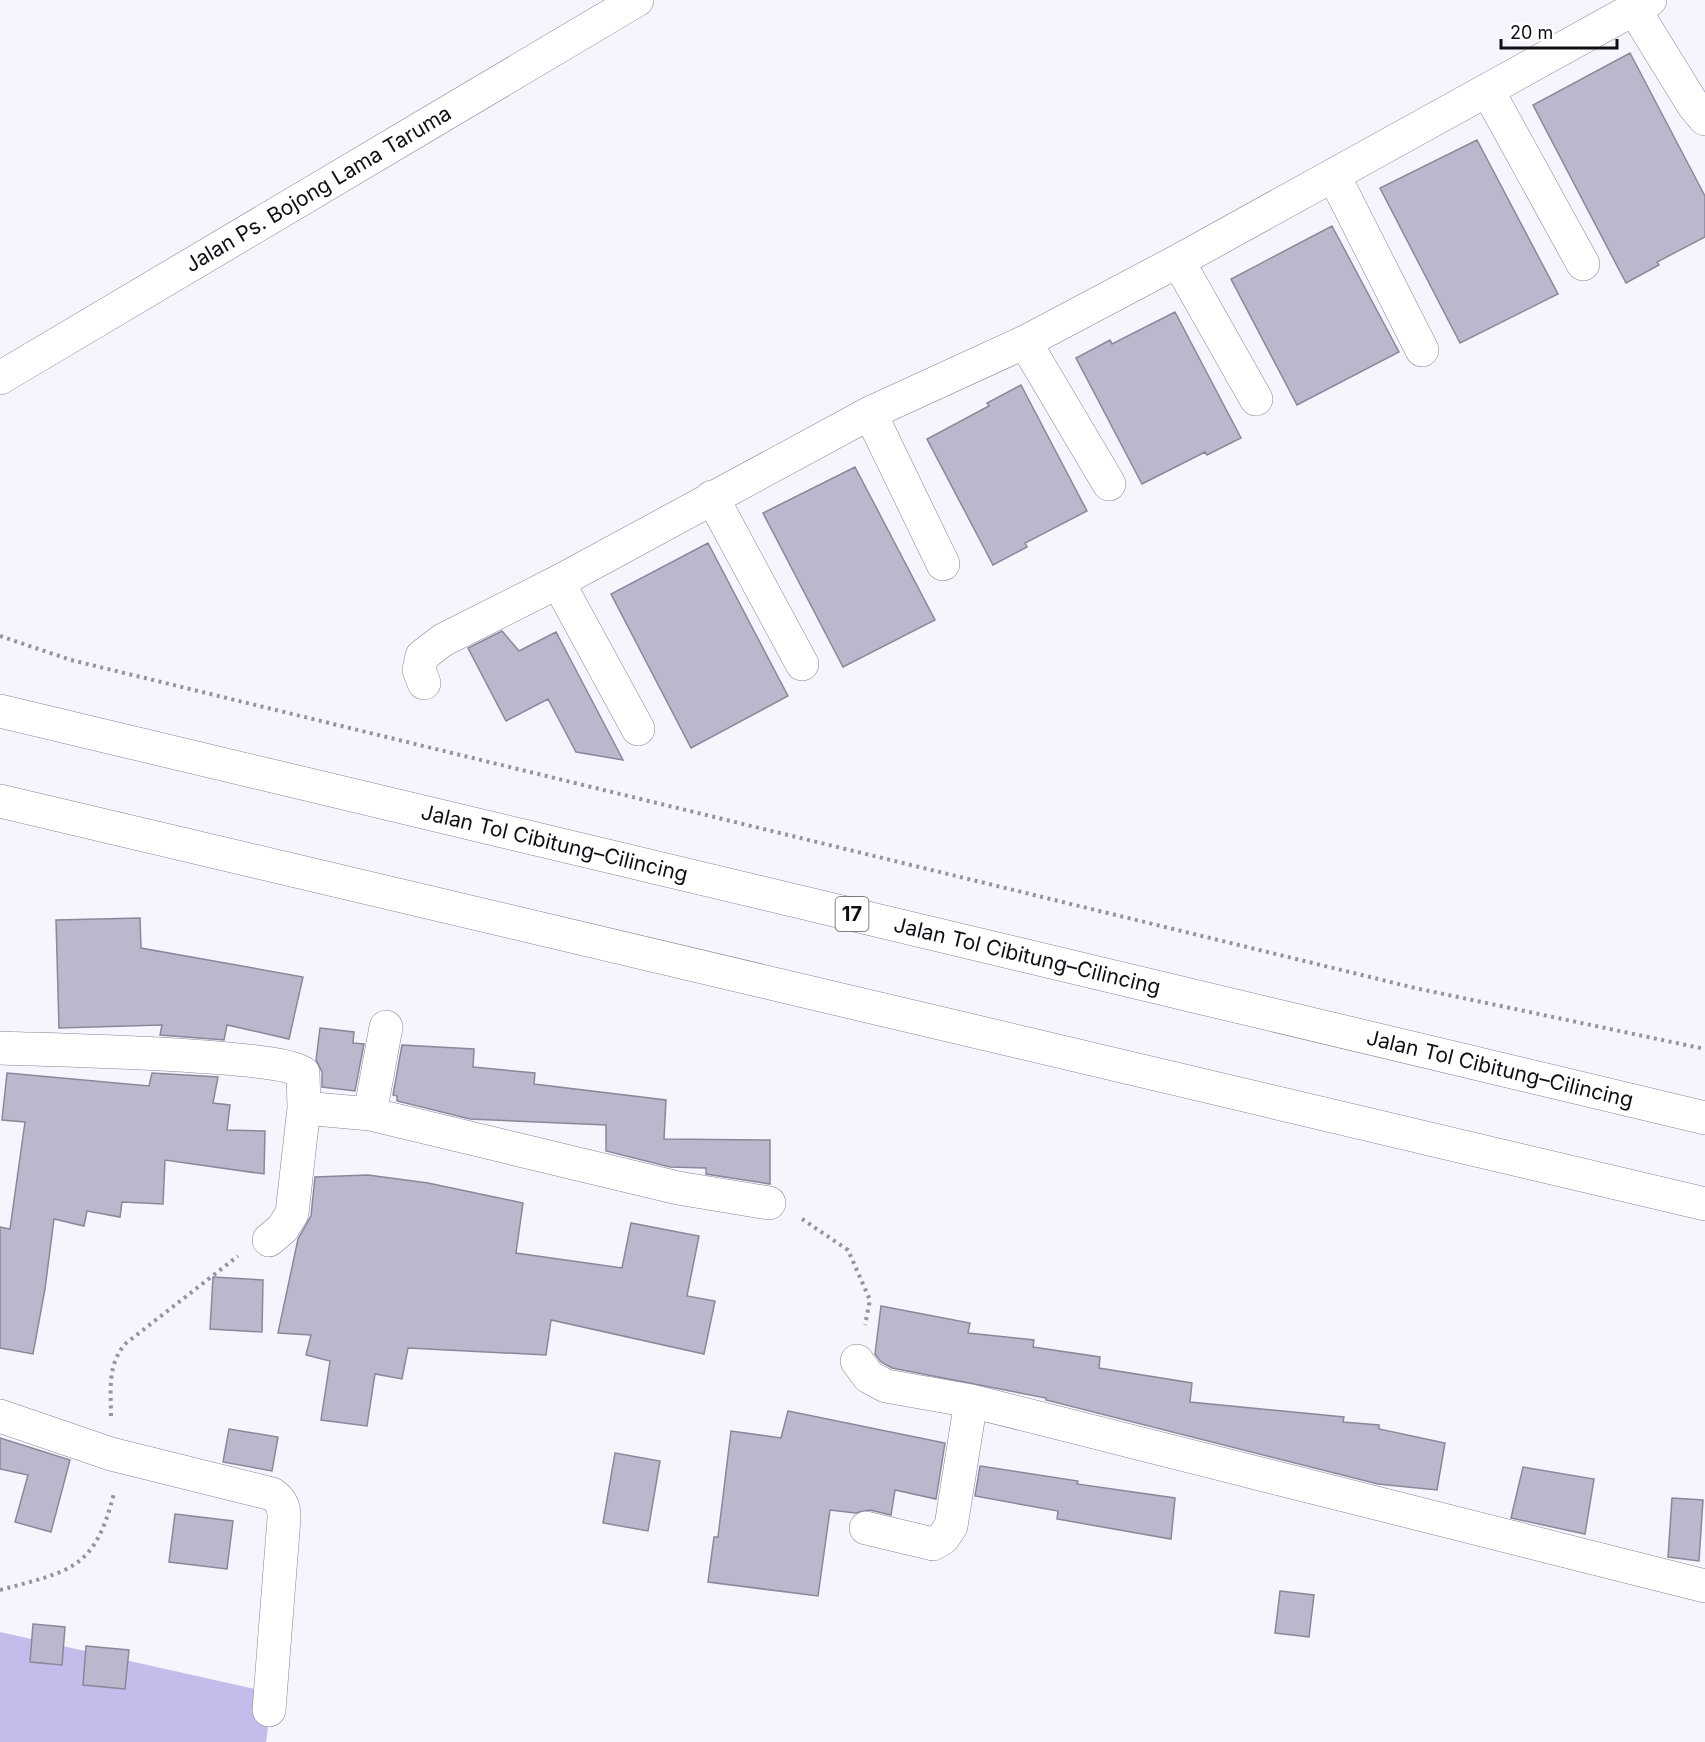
<svg xmlns="http://www.w3.org/2000/svg" width="1705" height="1742" font-family="Inter,sans-serif">
<style>
.green{fill:#c6bcec}
.building{fill:#bbb7cc;stroke:#8b879b;stroke-width:1.5}
.lines{fill:none;stroke-linecap:round;stroke-linejoin:round}
.minor-casing{stroke:#878397;stroke-width:34}
.primary-casing{stroke:#878397;stroke-width:34}
.motorway-casing{stroke:#878397;stroke-width:34}
.path{stroke:#95949c;stroke-width:4;stroke-dasharray:3 4.5;stroke-linecap:butt}
.minor{stroke:#fff;stroke-width:33}
.primary{stroke:#fff;stroke-width:33}
.motorway{stroke:#fff;stroke-width:33}
.labels{text-anchor:middle;stroke-width:4.5;stroke-linejoin:round;paint-order:stroke}
.shield{fill:#fff;stroke:#58575c;stroke-width:1.5}
.shield-label{font-size:20px;font-weight:bold;fill:#100f16}
.street-label{font-size:21px;fill:#100f16;stroke:#fff}
</style>
<rect width="100%" height="100%" fill="#f6f5fd"/>
<!-- green -->
<path class="green" d="M0,1632L273,1693L266,1742H0Z"/>
<!-- building -->
<path class="building" d="M1630,53L1705,196V237L1657,262L1659,265L1626,283L1533,105Z
M1477,140L1558,294L1460,343L1380,188Z
M1332,226L1399,352L1297,405L1231,279Z
M1175,312L1241,438L1207,455L1205,452L1142,484L1076,358L1110,340L1112,344Z
M1021,385L1087,511L1025,543L1027,547L993,565L927,439L989,406L987,403Z
M855,467L935,620L843,667L763,513Z
M708,543L788,696L691,748L611,594Z
M502,631L519,651L556,632L623,760L576,752L548,699L506,721L468,648Z
M140,918L141,948L303,977L289,1039L227,1025L224,1040L160,1035L162,1025L59,1028L56,920Z
M320,1028L354,1032L353,1043L364,1044L355,1091L322,1087V1072L316,1060Z
M402,1045L474,1049L473,1067L535,1073L534,1084L666,1100L664,1139L770,1140V1184L706,1174V1168L670,1167L606,1151V1125L470,1119L397,1101V1096L393,1095Z
M7,1073L149,1086L152,1073L218,1077L213,1103L230,1105L227,1130L265,1131L264,1174L165,1160L163,1204L122,1202L120,1217L87,1211L84,1226L54,1219L45,1289L33,1354L0,1348V1227L10,1229L25,1122L2,1120Z
M368,1175L428,1183L523,1203L516,1253L622,1268L631,1223L699,1236L687,1296L715,1301L704,1354L551,1320L546,1355L408,1348L402,1379L375,1374L367,1426L321,1420L330,1361L306,1355L311,1335L278,1333L298,1239L311,1216L315,1177Z
M213,1277L263,1280L262,1332L210,1329Z
M881,1306L970,1323L968,1333L1034,1340L1033,1347L1100,1357L1099,1368L1192,1383L1190,1402L1344,1417L1343,1422L1379,1425V1429L1445,1443L1437,1490L1378,1484L1046,1400V1398L892,1368L881,1362L875,1354Z
M788,1411L945,1443L936,1499L895,1490L891,1515L870,1510L855,1513L830,1510L818,1596L708,1582L714,1537H718L731,1431L781,1438Z
M229,1429L278,1437L272,1471L223,1462Z
M0,1438L70,1460L51,1532L15,1522L28,1475L0,1469Z
M615,1453L660,1461L648,1531L603,1523Z
M980,1466L1078,1481L1077,1484L1175,1498L1171,1539L1057,1519L1058,1511L975,1496Z
M1523,1467L1594,1479L1585,1534L1511,1518Z
M1672,1498L1703,1500L1699,1561L1668,1557Z
M175,1514L233,1521L227,1569L169,1562Z
M1280,1591L1314,1595L1309,1637L1275,1633Z
M33,1624L65,1627L62,1665L30,1662Z
M86,1646L129,1650L125,1689L83,1685Z"/>
<g class="lines">
<!-- minor casing -->
<g class="minor-casing">
<path id="minor" d="M1634,9L1694,106L1705,119
M1488,91L1583,264
M1334,176L1422,350
M1178,261L1256,399
M1025,342L1109,484
M870,413L943,564
M712,497L802,664
M558,582L638,729
M424,683L419,670L422,656L443,640L558,582L870,413L1025,342L1178,261L1650,0
M0,1048C45,1050 280,1054 303,1073L304,1108L292,1213L283,1228L269,1240
M304,1108L370,1114L678,1188L769,1203
M370,1114L386,1027
M857,1361L869,1377L886,1386L971,1401L1705,1586
M0,1416L111,1454L272,1494C282,1501 284,1507 284,1518L269,1710
M866,1528L933,1544L943,1538L951,1526L971,1401"/>
</g>
<!-- primary casing -->
<g class="primary-casing">
<g id="primary">
<path id="s1" d="M0,378L637,0"/>
</g>
</g>
<!-- motorway casing -->
<g class="motorway-casing">
<g id="motorway">
<path id="s2" d="M0,711L1705,1118"/>
<path d="M0,801L1705,1204"/>
</g>
</g>
<!-- path -->
<path class="path" d="M0,636L71,660L1415,988L1705,1049
M802,1219L848,1250L870,1300L865,1325
M111,1416C111,1389 107,1366 125,1344L238,1256
M0,1590C70,1571 95,1570 114,1493"/>
<!-- minor -->
<use href="#minor" class="minor"/>
<!-- primary -->
<use href="#primary" class="primary"/>
<!-- motorway -->
<use href="#motorway" class="motorway"/>
</g>
<g class="labels">
<!-- shield labels -->
<rect class="shield" x="835.5" y="897" width="33" height="34" rx="4.5"/>
<g class="shield-label">
<text x="852" y="921">17</text>
</g>
<!-- street labels -->
<g class="street-label">
<text dy="7" stroke="none"><textPath href="#s1" startOffset="370">Jalan Ps. Bojong Lama Taruma</textPath></text>
<text dy="7" stroke="none"><textPath href="#s2" startOffset="570">Jalan Tol Cibitung–Cilincing</textPath></text>
<text dy="7" stroke="none"><textPath href="#s2" startOffset="1056">Jalan Tol Cibitung–Cilincing</textPath></text>
<text dy="7" stroke="none"><textPath href="#s2" startOffset="1542">Jalan Tol Cibitung–Cilincing</textPath></text>
</g>
</g>
<!-- scale -->
<path d="M1501 39v9h116v-9" fill="none" stroke="#100f16" stroke-width="3"/>
<text x="1510" y="39" font-size="18" fill="#100f16" stroke="#ffffff" stroke-width="4.5" paint-order="stroke">20 m</text>
</svg>
